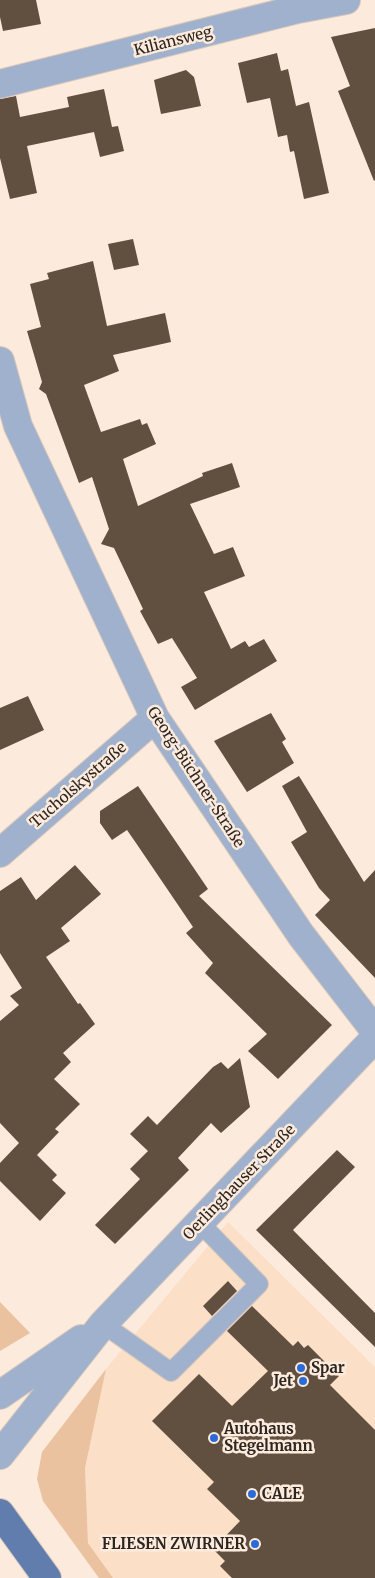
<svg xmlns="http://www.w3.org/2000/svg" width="375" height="1578" font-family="Merriweather,serif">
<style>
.built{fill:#fbdfc7}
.green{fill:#eac29f}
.building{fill:#614f40}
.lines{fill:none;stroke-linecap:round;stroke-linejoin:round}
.service-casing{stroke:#d7c7ba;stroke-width:20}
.minor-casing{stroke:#d7c7ba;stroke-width:30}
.tertiary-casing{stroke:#d7c7ba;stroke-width:30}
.primary-casing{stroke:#d7c7ba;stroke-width:30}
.service{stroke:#a0b1cd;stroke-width:18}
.minor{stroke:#a0b1cd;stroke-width:28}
.tertiary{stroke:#a0b1cd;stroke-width:28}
.primary{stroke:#607dae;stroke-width:28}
.poi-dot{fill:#2b6bd8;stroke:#fcebdc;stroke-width:2}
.labels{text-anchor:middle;stroke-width:5;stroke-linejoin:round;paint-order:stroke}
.street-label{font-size:15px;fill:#2d251f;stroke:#fcebdc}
.poi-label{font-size:15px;font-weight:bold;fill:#2d251f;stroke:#fcebdc;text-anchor:start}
</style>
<rect width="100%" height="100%" fill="#fcebdc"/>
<!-- built -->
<path class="built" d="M228,1222L375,1367V1578H113L88,1543L85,1468L106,1369Z"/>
<!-- green -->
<path class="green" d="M0,1302L30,1333L0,1351Z
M106,1369L85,1468L88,1543L113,1578H99L43,1501L37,1479L42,1452Z"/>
<!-- building -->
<path class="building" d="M0,0H36L41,24L3,31L0,17Z
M375,28V180L374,181L338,91L350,86L331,37Z
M277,53L281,71L288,69L296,106L309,102L329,193L304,199L294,151L290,152L287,135L278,137L270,98L247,103L238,63Z
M186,70L194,77L201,106L161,114L154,80Z
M104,89L112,127L118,126L124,151L100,157L94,132L27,146L37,193L10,199L0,158V99L16,96L20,117L69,107L67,97Z
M133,239L139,265L114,270L108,244Z
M93,261L107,326L165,313L171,342L113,355L119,371L84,385L101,432L140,419L142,425L147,423L156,444L123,459L138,506L203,476L202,473L232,463L240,487L190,504L214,554L233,547L245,576L204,592L231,649L245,641L249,647L264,639L277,661L195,710L181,687L197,678L172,638L158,644L140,611L143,609L114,548L101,544L109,529L92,477L79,483L46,394L39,389L42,382L27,331L41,327L30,284L49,279L47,273Z
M28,696L44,730L0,750V708Z
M271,713L286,739L282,742L294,763L247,792L214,741Z
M299,776L364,882L375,870V978L315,915L330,900L319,888L291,842L307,832L282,786Z
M138,786L208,889L199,896L332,1025L278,1079L248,1051L267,1034L205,973L213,963L186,933L193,927L136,843L127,830L112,840L100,823V811Z
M75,865L101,894L61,928L70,941L46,957L78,1004L80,1003L95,1024L63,1053L71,1062L54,1079L80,1104L55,1129L59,1132L37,1155L57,1175L52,1180L66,1193L40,1221L0,1181V1163L19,1143L0,1123V1021L19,1005L10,996L22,988L0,953V891L21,877L36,900Z
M240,1058L250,1107L221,1133L211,1123L178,1158L189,1170L115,1244L95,1225L140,1179L130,1169L148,1151L130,1134L148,1116L157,1125L213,1067L221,1062L228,1069Z
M337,1150L355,1167L293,1230L375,1313V1347L256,1230Z
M228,1281L237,1291L212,1316L203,1306Z
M252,1306L293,1346L298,1341L304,1348L308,1345L339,1376L330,1385L375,1430V1578H232L220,1566L225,1561L213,1549L240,1521L207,1489L214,1482L152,1421L199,1374L232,1406L268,1371L227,1331Z"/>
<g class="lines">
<!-- service casing -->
<g class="service-casing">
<path id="service" d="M103,1324L171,1372L259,1284L200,1223"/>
</g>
<!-- minor casing -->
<g class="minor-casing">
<path id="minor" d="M0,84L298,9L346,0
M0,361L18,426L155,718L301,935L375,1031
M0,853L155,718"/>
</g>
<!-- tertiary casing -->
<g class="tertiary-casing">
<path id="tertiary" d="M0,1395L81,1339
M0,1455L103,1324L375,1038"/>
</g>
<!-- primary casing -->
<g class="primary-casing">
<path id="primary" d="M0,1513L47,1578"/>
</g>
<!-- service -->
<use href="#service" class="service"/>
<!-- minor -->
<use href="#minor" class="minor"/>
<!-- tertiary -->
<use href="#tertiary" class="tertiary"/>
<!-- primary -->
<use href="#primary" class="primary"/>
</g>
<!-- markers -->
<g class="poi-dot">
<circle cx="301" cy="1368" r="5"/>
<circle cx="303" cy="1381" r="5"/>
<circle cx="214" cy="1438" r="5"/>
<circle cx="252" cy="1494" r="5"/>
<circle cx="255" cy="1544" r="5"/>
</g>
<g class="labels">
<!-- street labels -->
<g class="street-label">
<text transform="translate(173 41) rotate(-14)" y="5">Kiliansweg</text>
<text transform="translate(196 777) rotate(57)" y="5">Georg-Büchner-Straße</text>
<text transform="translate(78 785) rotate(-41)" y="5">Tucholskystraße</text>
<text transform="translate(239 1182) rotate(-46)" y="5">Oerlinghauser Straße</text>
</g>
<!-- poi labels -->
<g class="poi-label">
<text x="311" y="1373">Spar</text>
<text x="293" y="1386" text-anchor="end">Jet</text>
<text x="224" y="1434">Autohaus<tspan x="224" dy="17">Stegelmann</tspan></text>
<text x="262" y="1499">CALE</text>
<text x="245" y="1549" text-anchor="end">FLIESEN ZWIRNER</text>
</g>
</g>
</svg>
